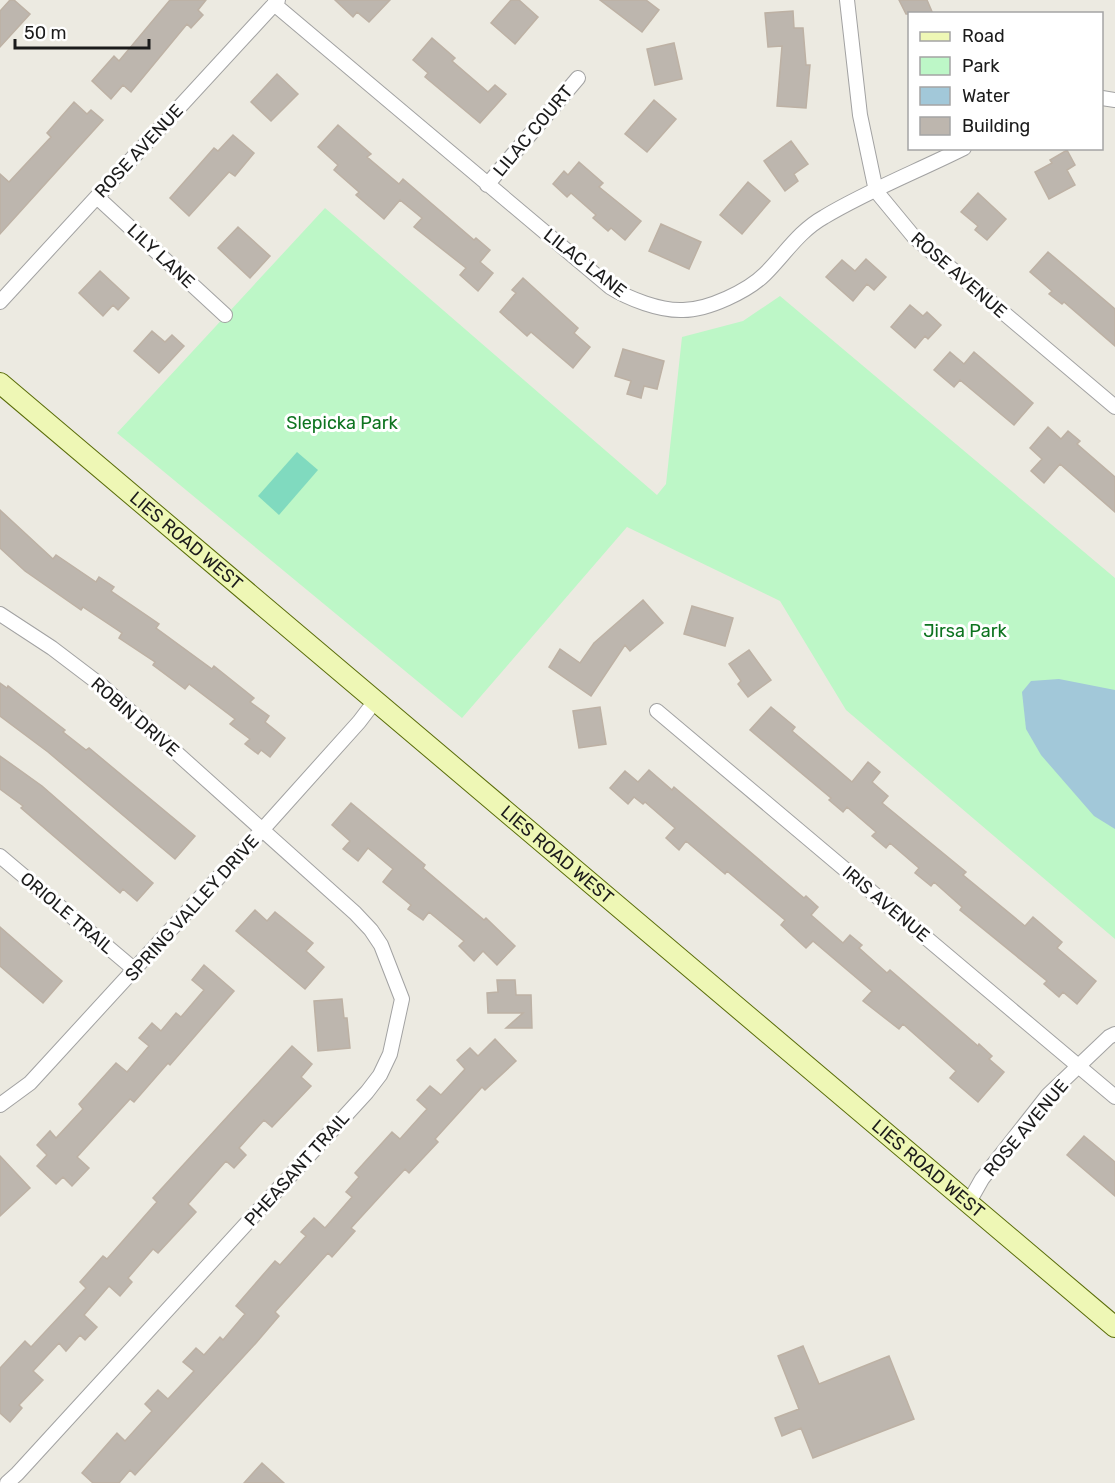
<svg xmlns="http://www.w3.org/2000/svg" width="1115" height="1483" font-family="Rubik,sans-serif">
<style>
.park{fill:#bdf7c7}
.pitch{fill:#80dabf}
.water{fill:#a2c8d9}
.building{fill:#bdb6ae;stroke:#bdb1a4;stroke-width:1.5}
.lines{fill:none;stroke-linecap:round;stroke-linejoin:round}
.street-casing{stroke:#a2a2a2;stroke-width:16}
.secondary-casing{stroke:#596c08;stroke-width:22}
.street{stroke:#fff;stroke-width:14}
.secondary{stroke:#eef7b5;stroke-width:20}
.labels{text-anchor:middle;stroke-width:6;stroke-linejoin:round;paint-order:stroke}
.street-label{font-size:18px;fill:#1b1b1b;stroke:#fff}
.park-label{font-size:18px;fill:#0e7420;stroke:#fff}
</style>
<rect width="100%" height="100%" fill="#eceae1"/>
<!-- park -->
<path class="park" d="M325,208L657,495L666,484L682,337L743,321L780,296L1115,578V939L846,710L780,601L627,527L462,718L117,433Z"/>
<!-- pitch -->
<path class="pitch" d="M297,452L318,470L279,515L258,496Z"/>
<!-- water -->
<path class="water" d="M1059,679L1115,690V829L1094,816L1041,755L1026,729L1022,692L1031,681Z"/>
<!-- building -->
<path class="building" d="M10,0H14L30,14L0,47V11Z
M170,0H206L198,10L203,15L191,28L187,24L131,92L123,85L111,99L92,81L114,56L119,61Z
M335,0H390L369,22L357,12L353,17Z
M511,0H519L538,17L515,44L491,23Z
M600,0H646L659,10L642,32Z
M899,0H927L933,14H906Z
M793,11L794,28H803L806,65H810L806,108L777,106L782,46L768,47L765,13Z
M432,38L455,58L452,61L488,92L495,85L506,94L480,123L425,77L428,73L413,60Z
M674,43L682,79L655,85L647,49Z
M277,74L298,94L271,121L251,102Z
M654,100L676,119L647,152L625,134Z
M74,102L87,114L91,110L103,120L0,234V174L9,182L51,137L47,133Z
M338,125L371,154L367,157L399,184L403,179L474,240L476,238L490,250L480,262L493,273L478,291L460,275L466,268L414,227L422,218L400,200L384,219L356,195L359,192L334,170L338,165L318,147Z
M233,135L254,153L235,176L229,172L189,216L170,198L214,148L218,151Z
M791,141L808,164L794,174L798,181L785,191L764,161Z
M1067,150L1075,165L1067,170L1075,185L1049,199L1035,172L1052,163L1050,160Z
M579,162L603,183L599,187L641,221L625,240L611,228L608,231L593,218L596,215L571,193L567,197L553,184L564,171L568,175Z
M748,182L770,201L742,234L720,215Z
M978,193L1006,219L987,240L975,230L978,226L961,212Z
M661,224L701,242L689,269L649,251Z
M238,227L270,256L250,278L218,248Z
M1048,252L1115,309V346L1064,302L1062,304L1049,294L1052,291L1030,272Z
M866,259L886,277L874,290L867,284L853,301L826,277L842,260L855,271Z
M100,271L129,298L118,310L113,305L103,316L79,293Z
M523,278L578,328L574,333L590,347L573,368L531,332L527,336L500,312L516,293L512,290Z
M910,305L923,316L927,312L941,325L928,339L925,336L915,348L891,327Z
M152,331L165,342L172,335L184,346L159,373L134,351Z
M623,349L664,361L657,389L644,386L641,398L627,394L631,381L615,376Z
M950,352L964,364L974,352L1033,403L1014,425L960,380L954,387L934,370Z
M1048,427L1061,439L1068,431L1080,441L1077,444L1115,477V512L1060,464L1044,483L1031,471L1042,459L1030,448Z
M0,510L53,559L56,555L96,582L99,577L114,587L111,591L159,624L156,628L212,669L214,666L254,698L250,702L269,716L265,722L285,738L270,757L261,750L258,754L245,744L250,739L230,724L235,719L189,684L185,689L153,665L155,662L119,638L122,633L83,607L81,610L25,571L0,548Z
M643,600L663,623L630,651L625,645L591,696L549,667L560,649L580,663L594,643Z
M692,606L733,618L725,646L684,634Z
M749,650L771,680L748,697L738,684L741,681L729,664Z
M0,683L7,688L8,686L65,730L63,732L86,750L89,748L195,836L175,859L48,752L0,716Z
M600,707L606,744L579,748L573,711Z
M771,707L795,727L792,731L852,782L868,762L880,772L872,782L888,796L882,803L966,872L963,875L1025,926L1033,917L1062,942L1057,948L1096,981L1077,1004L1063,992L1059,997L1044,984L1047,981L960,910L962,907L934,882L931,886L915,873L919,868L890,843L886,848L872,836L876,832L847,807L843,812L829,800L831,798L750,730Z
M0,756L42,786L153,883L137,901L123,889L120,893L21,808L23,806L0,789Z
M649,770L672,790L674,787L804,898L806,896L818,907L811,915L843,943L850,935L862,945L859,948L887,973L890,970L978,1046L979,1044L992,1056L989,1059L1004,1072L978,1102L950,1078L956,1071L903,1024L899,1029L863,1001L872,991L813,941L806,948L781,925L785,920L727,871L725,874L686,841L679,850L666,838L675,828L645,802L643,804L634,797L628,804L610,788L625,771L638,782Z
M351,803L425,865L423,868L484,920L486,918L515,946L497,965L483,951L474,961L459,946L464,941L429,912L423,920L408,909L411,905L383,882L393,869L368,848L358,861L343,849L350,841L332,825Z
M255,910L267,921L275,912L313,943L306,951L324,967L305,989L236,931Z
M0,927L62,981L43,1003L0,966Z
M204,965L234,991L170,1065L168,1063L134,1102L130,1099L77,1157L89,1168L72,1186L63,1177L56,1184L37,1166L47,1155L37,1145L50,1131L56,1138L83,1109L79,1104L116,1063L127,1072L149,1046L139,1038L152,1023L161,1031L176,1013L181,1017L204,990L192,980Z
M497,980H515L516,995H531L532,1028H506L523,1013H488L487,993L498,992Z
M342,999L344,1018H347L350,1048L318,1051L314,1001Z
M495,1039L516,1061L485,1090L482,1087L435,1139L438,1142L409,1173L405,1169L351,1228L355,1231L332,1257L328,1253L275,1312L279,1316L256,1343L135,1475L130,1470L119,1483H93L82,1473L117,1433L125,1441L152,1411L145,1404L158,1390L168,1399L194,1371L183,1362L196,1348L204,1355L220,1337L223,1340L245,1314L236,1306L275,1261L280,1265L306,1236L301,1232L314,1218L325,1228L352,1197L346,1192L359,1177L355,1173L392,1132L400,1139L427,1109L417,1100L430,1086L441,1095L465,1069L457,1060L470,1048L478,1056Z
M292,1046L312,1064L301,1077L311,1086L272,1127L264,1120L239,1148L246,1155L234,1168L226,1161L188,1204L196,1212L158,1253L153,1249L128,1278L132,1282L120,1296L109,1286L84,1315L97,1327L85,1340L80,1335L66,1351L59,1343L33,1371L43,1380L19,1405L22,1408L10,1422L0,1413V1368L25,1341L31,1347L86,1288L80,1282L103,1256L107,1259L157,1202L153,1198Z
M1084,1136L1115,1162V1196L1067,1155Z
M0,1156L30,1188L0,1216Z
M803,1346L819,1384L889,1356L914,1419L813,1458L801,1428L782,1436L775,1418L799,1409L778,1356Z
M262,1463L284,1483H244Z"/>
<g class="lines">
<!-- street casing -->
<g class="street-casing">
<path id="street" d="M847,0L860,115L876,191L914,237L1115,407
M274,4L610,287C629,299 660,311 683,310C708,310 748,291 765,274C785,254 799,231 824,217C867,191 918,171 964,148
M1102,98L1115,100
M487,185L578,78
M97,197L225,315
M0,302L278,0
M0,614L52,648L102,686L355,913L371,930L381,945L402,999L390,1054L380,1075L367,1092L17,1474L7,1483
M657,711L1115,1097
M0,856L135,970
M0,1105L30,1083L263,829L359,722L375,701
M969,1202L982,1179L1048,1095L1109,1037L1115,1034"/>
</g>
<!-- secondary casing -->
<g class="secondary-casing">
<g id="secondary">
<path id="s1" d="M0,383L1115,1327"/>
</g>
</g>
<!-- street -->
<use href="#street" class="street"/>
<!-- secondary -->
<use href="#secondary" class="secondary"/>
</g>
<g class="labels">
<!-- street labels -->
<g class="street-label">
<text transform="translate(533 131) rotate(-50)" y="6">LILAC COURT</text>
<text transform="translate(139 151) rotate(-47)" y="6">ROSE AVENUE</text>
<text transform="translate(161 256) rotate(43)" y="6">LILY LANE</text>
<text transform="translate(585 263) rotate(38)" y="6">LILAC LANE</text>
<text transform="translate(959 275) rotate(41)" y="6">ROSE AVENUE</text>
<text dy="6" stroke="none"><textPath href="#s1" startOffset="244">LIES ROAD WEST</textPath></text>
<text transform="translate(135 717) rotate(41)" y="6">ROBIN DRIVE</text>
<text dy="6" stroke="none"><textPath href="#s1" startOffset="730">LIES ROAD WEST</textPath></text>
<text transform="translate(886 904) rotate(40)" y="6">IRIS AVENUE</text>
<text transform="translate(192 908) rotate(-48)" y="6">SPRING VALLEY DRIVE</text>
<text transform="translate(67 913) rotate(40)" y="6">ORIOLE TRAIL</text>
<text transform="translate(1026 1128) rotate(-50)" y="6">ROSE AVENUE</text>
<text transform="translate(297 1169) rotate(-48)" y="6">PHEASANT TRAIL</text>
<text dy="6" stroke="none"><textPath href="#s1" startOffset="1216">LIES ROAD WEST</textPath></text>
</g>
<!-- park labels -->
<g class="park-label">
<text x="342" y="429">Slepicka Park</text>
<text x="965" y="637">Jirsa Park</text>
</g>
</g>
<!-- legend -->
<rect x="908" y="12" width="195" height="138" fill="#ffffff" stroke="#a4a4a4" stroke-width="1.5"/>
<rect x="920" y="32" width="30" height="9" fill="#eef7b5" stroke="#a4a4a4" stroke-width="1.5"/>
<text x="962" y="42" font-size="18" fill="#1b1b1b">Road</text>
<rect x="920" y="57" width="30" height="18" fill="#bdf7c7" stroke="#a4a4a4" stroke-width="1.5"/>
<text x="962" y="72" font-size="18" fill="#1b1b1b">Park</text>
<rect x="920" y="87" width="30" height="18" fill="#a2c8d9" stroke="#a4a4a4" stroke-width="1.5"/>
<text x="962" y="102" font-size="18" fill="#1b1b1b">Water</text>
<rect x="920" y="117" width="30" height="18" fill="#bdb6ae" stroke="#a4a4a4" stroke-width="1.5"/>
<text x="962" y="132" font-size="18" fill="#1b1b1b">Building</text>
<!-- scale -->
<path d="M15 39v9h134v-9" fill="none" stroke="#1b1b1b" stroke-width="3"/>
<text x="24" y="39" font-size="18" fill="#1b1b1b" stroke="#ffffff" stroke-width="4.5" paint-order="stroke">50 m</text>
</svg>
